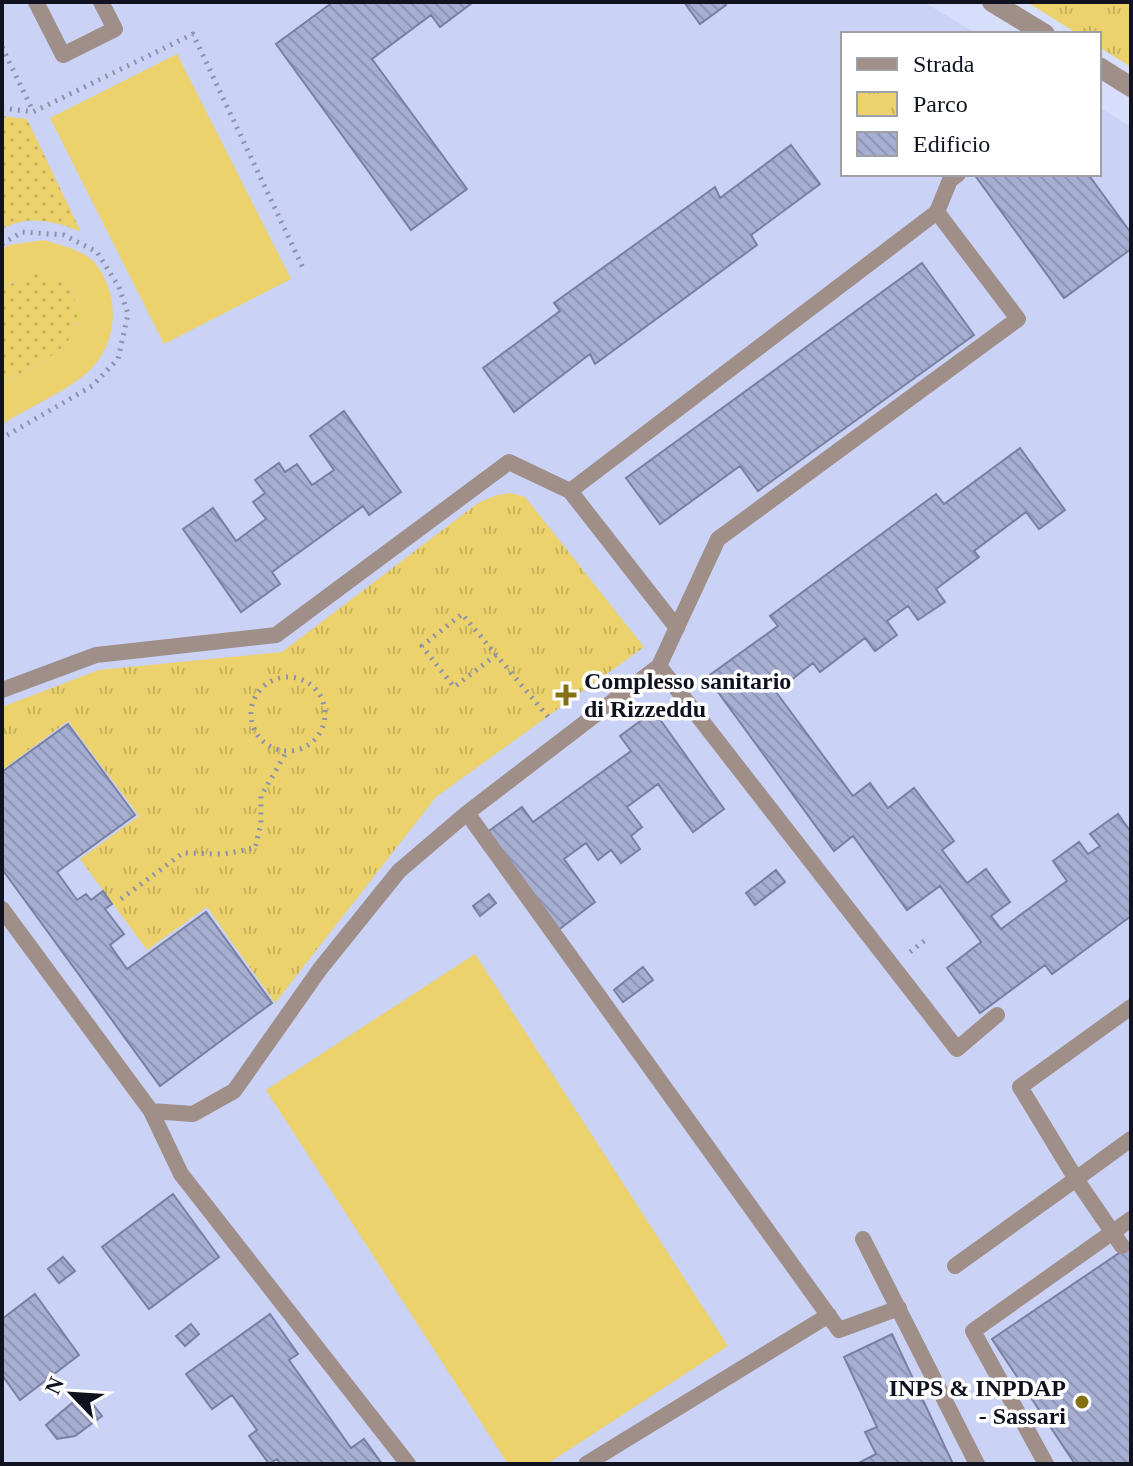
<svg xmlns="http://www.w3.org/2000/svg" width="1133" height="1466" font-family="'Times New Roman',serif">
<style>
.built{fill:#cad2f5}
.grass{fill:url(#grass-dots)}
.park{fill:url(#park-tufts)}
.garden{fill:#ebd26c}
.building{fill:url(#building-back-hatch);stroke:#7980a1;stroke-width:2}
.lines{fill:none;stroke-linecap:round;stroke-linejoin:round}
.path{stroke:#8d92aa;stroke-width:5;stroke-dasharray:2 6;stroke-linecap:butt}
.lane{stroke:#a08e89;stroke-width:16}
.street{stroke:#a08e89;stroke-width:20}
.lane-bridge{stroke:#a08e89;stroke-width:16}
.poi-dot{fill:#857111;stroke:#fff;stroke-width:3}
.labels{text-anchor:middle;stroke-width:7;stroke-linejoin:round;paint-order:stroke}
.poi-label{font-size:24px;font-weight:bold;fill:#10121f;stroke:#fff;text-anchor:start}
</style>
<defs>
<pattern id="grass-dots" width="8" height="8" patternUnits="userSpaceOnUse" patternTransform="scale(2)"><rect width="8" height="8" fill="#ebd26c"/><path d="M2 2h.1M6 6h.1" fill="none" stroke="#c8b35d" stroke-width="1.8" stroke-linecap="round"/></pattern>
<pattern id="park-tufts" width="24" height="20" patternUnits="userSpaceOnUse" patternTransform="scale(2)"><rect width="24" height="20" fill="#ebd26c"/><path d="M3 7l-1-3M5 7V3M7 7l1-3M15 17l-1-3M17 17v-4M19 17l1-3" fill="none" stroke="#c8b35d"/></pattern>
<pattern id="building-back-hatch" width="6" height="6" patternUnits="userSpaceOnUse" patternTransform="scale(2)"><rect width="6" height="6" fill="#a6aed2"/><path d="M-1 5l2 2M0 0l6 6M5-1l2 2" fill="none" stroke="#8e95b4"/></pattern>
</defs>
<rect width="100%" height="100%" fill="#d7defc"/>
<!-- built -->
<path class="built" d="M2,2H924L977,34H843V174H1099V107L1131,127V1464H2Z"/>
<!-- grass -->
<path class="grass" d="M2,116L27,119L81,232C56,221 28,214 2,229Z
M30,273L45,274L69,285C98,345 45,358 2,384V289Z"/>
<!-- park -->
<path class="park" d="M1027,2H1131V67L1099,47V34H1078Z
M511,493L525,497L644,647L436,797L275,1003L207,907L147,950L80,859L139,816L68,721L2,770V707L99,670L282,652L478,503L497,495Z"/>
<!-- garden -->
<path class="garden" d="M177,54L291,279L164,344L50,118Z
M44,240C59,245 83,250 94,262C123,297 118,350 82,377C58,395 28,408 2,424V384C44,359 99,344 69,285C34,269 34,270 2,289V249L9,245Z
M475,954L728,1346L547,1464H508L266,1090Z"/>
<!-- building -->
<path class="building" d="M333,2L472,3L440,27L431,15L372,59L467,189L411,230L276,44Z
M684,2H724L726,5L700,24Z
M791,145L820,184L751,235L757,245L595,364L590,354L514,412L483,368L560,311L554,303L715,187L720,198Z
M974,174H1088L1131,233V249L1064,298Z
M922,263L974,335L758,491L740,466L660,524L626,478Z
M344,411L401,492L369,515L363,506L272,572L280,584L241,612L183,529L213,508L236,541L266,519L253,502L265,493L255,480L279,463L285,472L297,464L312,485L334,470L310,436Z
M1020,448L1065,510L1039,529L1026,512L974,551L979,557L936,589L945,602L918,620L908,606L887,621L897,635L875,651L865,638L820,672L813,663L776,692L853,796L870,783L888,808L914,788L954,841L942,850L967,883L986,869L1010,902L991,916L1001,929L1067,881L1053,861L1079,842L1088,854L1100,846L1090,834L1118,814L1131,832V916L1052,974L1045,965L980,1013L947,968L981,942L940,886L907,910L853,836L834,851L707,677L778,626L770,616L936,494L944,504Z
M654,711L724,809L693,832L658,784L627,807L642,827L631,836L640,849L621,863L611,850L598,860L586,843L564,859L595,902L557,931L486,833L522,807L533,822L631,751L620,736Z
M68,724L135,815L57,872L77,900L86,894L91,900L103,891L112,904L105,909L124,934L110,945L127,969L206,912L272,1003L160,1086L2,869V772Z
M776,870L785,882L755,905L746,893Z
M489,894L496,903L480,916L473,906Z
M643,967L653,980L623,1002L614,990Z
M173,1194L219,1257L149,1309L102,1247Z
M1131,1245V1464H1075L992,1339Z
M63,1257L75,1271L59,1283L48,1269Z
M35,1294L79,1355L20,1400L2,1375V1319Z
M270,1314L298,1354L289,1360L351,1448L364,1439L382,1464H281L277,1459L269,1464L249,1436L257,1430L232,1395L212,1409L186,1374Z
M191,1324L199,1334L185,1346L176,1336Z
M892,1334L953,1464H857L876,1454L865,1432L877,1427L844,1357Z
M84,1393L102,1416L75,1436L57,1439L46,1425Z"/>
<g class="lines">
<!-- path -->
<path class="path" d="M2,47L33,111
M2,108L33,112L193,34L303,268L301,267
M2,244L22,232L64,235L97,252L119,287L128,314L118,359L92,386L2,438
M496,655L454,687L422,646L462,614L549,718
M251 714a37 37 0 1 1 74 0a37 37 0 1 1-74 0Z
M121,899L183,853L224,854L255,848L261,823V796L287,751
M910,952L928,938"/>
<!-- lane -->
<path class="lane" d="M36,2L63,55L115,29L101,2
M937,212L950,180L958,174
M570,491L677,628
M659,666L957,1049L997,1015
M2,690L96,655L276,635L509,462L570,491L937,212L1018,319L718,539L659,666L467,813L839,1330L899,1308
M2,909L151,1111L181,1174L408,1464
M1131,1007L1020,1087L1076,1179L1131,1139
M151,1111L193,1114L234,1091L320,969L399,871L467,813
M863,1239L977,1464
M955,1266L1076,1179L1102,1217
M586,1464L829,1315
M1046,1464L973,1331L1131,1219"/>
<!-- street -->
<path class="street" d="M992,2L1045,34
M1099,67L1131,87"/>
<!-- lane-bridge -->
<path class="lane-bridge" d="M1102,1217L1122,1246"/>
</g>
<!-- markers -->
<g class="poi-dot">
<path d="M562 683h8v8h8v8h-8v8h-8v-8h-8v-8h8z"/>
<circle cx="1082" cy="1402" r="8"/>
</g>
<g class="labels">
<!-- poi labels -->
<g class="poi-label">
<text x="584" y="689">Complesso sanitario<tspan x="584" dy="28">di Rizzeddu</tspan></text>
<text x="1066" y="1396" text-anchor="end">INPS &amp; INPDAP<tspan x="1066" dy="28">- Sassari</tspan></text>
</g>
</g>
<!-- border -->
<rect width="1133" height="1466" fill="none" stroke="#10121f" stroke-width="8"/>
<!-- legend -->
<rect x="841" y="32" width="260" height="144" fill="#ffffff" stroke="#9fa0a5" stroke-width="2"/>
<rect x="857" y="58" width="40" height="12" fill="#a08e89" stroke="#9fa0a5" stroke-width="2"/>
<text x="913" y="72" font-size="24" fill="#10121f">Strada</text>
<rect x="857" y="92" width="40" height="24" fill="url(#park-tufts)" stroke="#9fa0a5" stroke-width="2"/>
<text x="913" y="112" font-size="24" fill="#10121f">Parco</text>
<rect x="857" y="132" width="40" height="24" fill="url(#building-back-hatch)" stroke="#9fa0a5" stroke-width="2"/>
<text x="913" y="152" font-size="24" fill="#10121f">Edificio</text>
<!-- north arrow -->
<g transform="translate(72 1394) rotate(295)" stroke="#ffffff" stroke-width="6" paint-order="stroke">
<path d="M0-6L14 30L0 20L-14 30Z" fill="#10121f"/>
<text y="-12" font-size="22" font-weight="bold" text-anchor="middle" fill="#10121f">N</text>
</g>
</svg>
